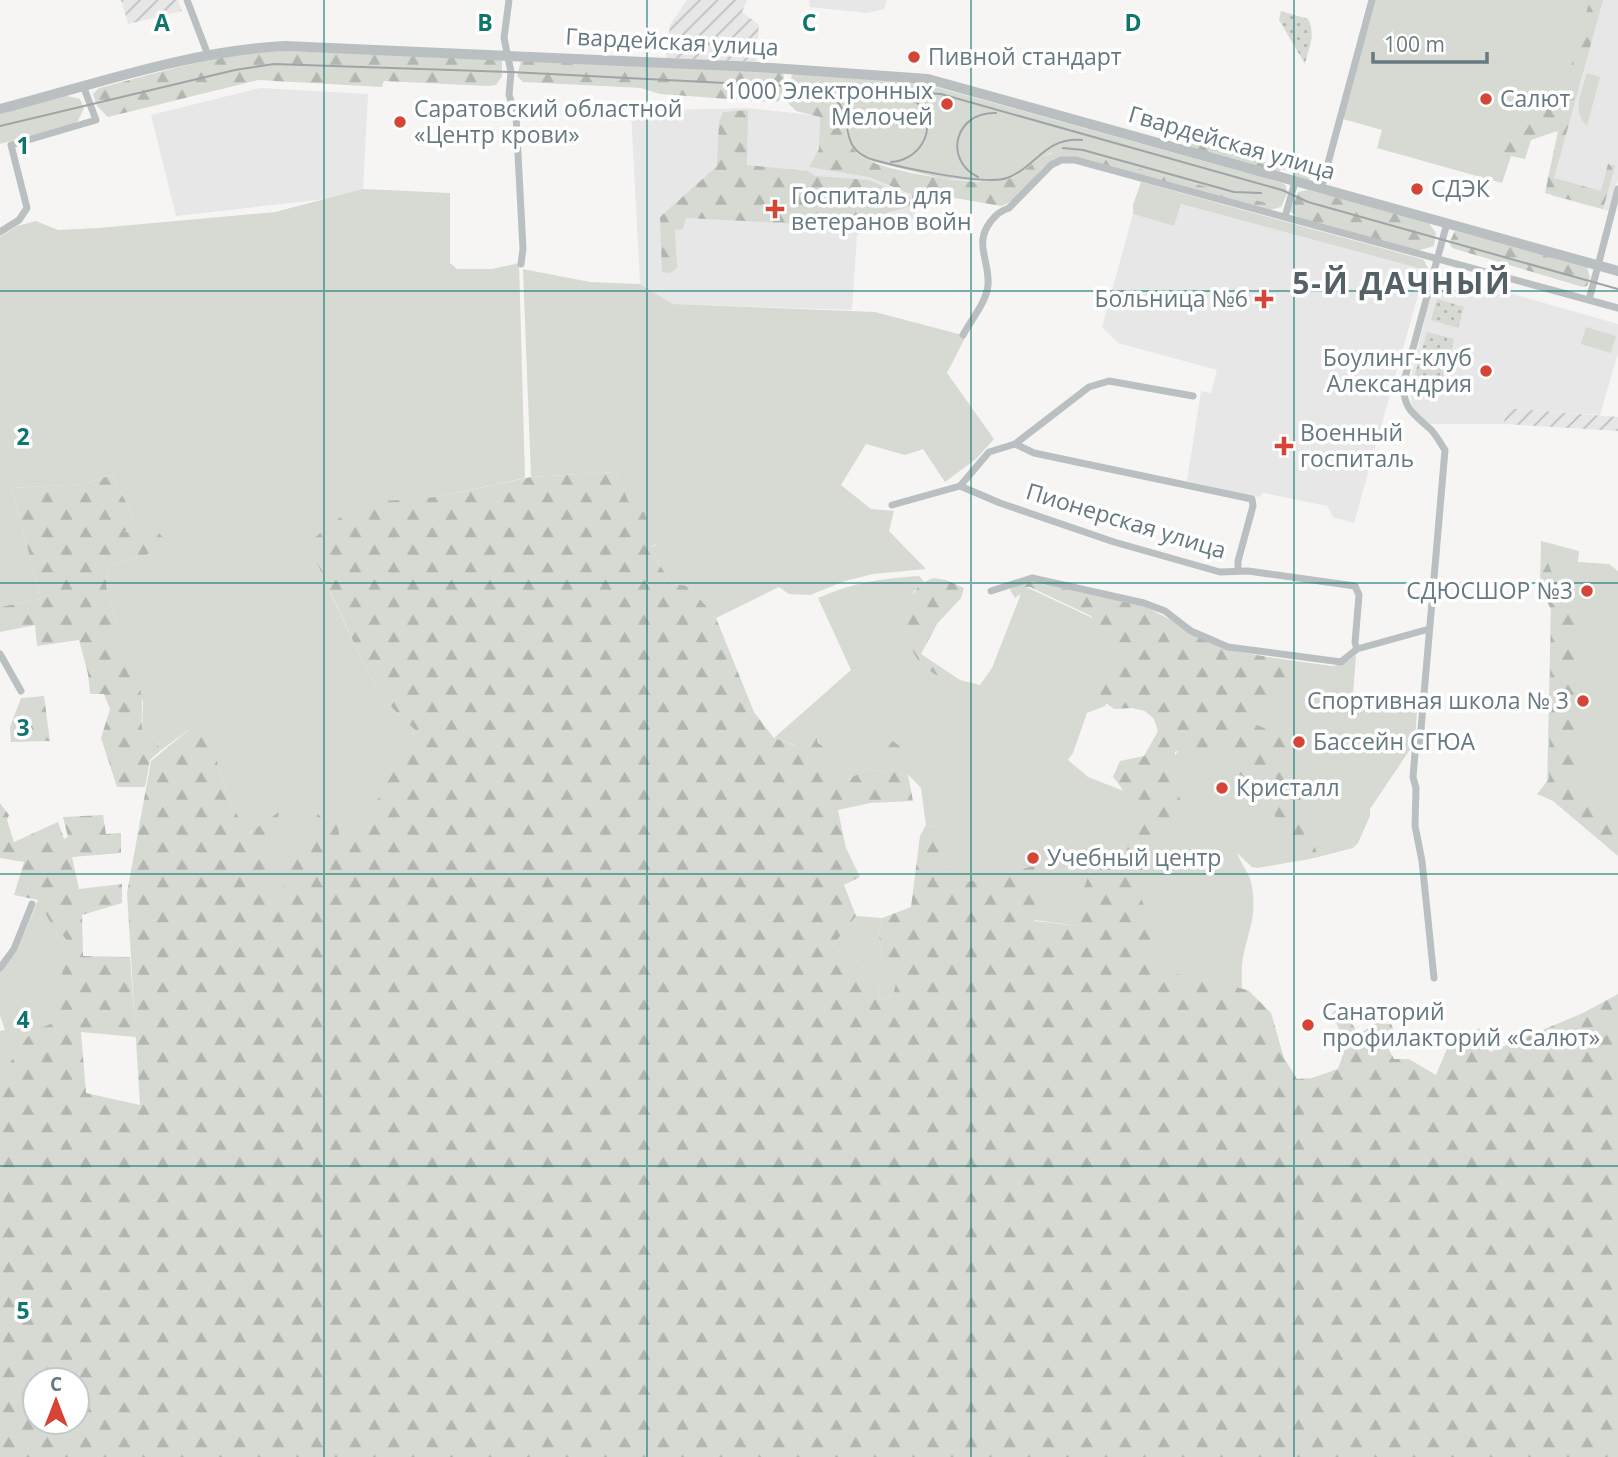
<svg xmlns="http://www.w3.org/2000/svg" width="1618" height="1457" font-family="'Open Sans',sans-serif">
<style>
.built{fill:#e6e7e6}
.industrial{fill:url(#industrial-furrows)}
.green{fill:#d6dad2}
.forest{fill:url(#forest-firs);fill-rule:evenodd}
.park{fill:url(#park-dots)}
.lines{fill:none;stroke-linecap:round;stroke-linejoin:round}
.minor{stroke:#bac0c2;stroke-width:7}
.tertiary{stroke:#bac0c2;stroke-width:10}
.tram{stroke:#9da5a8;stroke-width:2}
.grid{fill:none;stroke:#0f766e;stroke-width:2;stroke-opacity:0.55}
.poi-dot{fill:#d54434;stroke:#fff;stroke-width:2.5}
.labels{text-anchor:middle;stroke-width:7;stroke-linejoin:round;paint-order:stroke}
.street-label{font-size:23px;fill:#677981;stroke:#fff}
.poi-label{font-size:23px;fill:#677981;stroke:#fff;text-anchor:start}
.district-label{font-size:30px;font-weight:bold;letter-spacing:2px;fill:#546167;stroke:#fff}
.grid-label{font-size:23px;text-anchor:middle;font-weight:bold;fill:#0f766e;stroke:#fff;stroke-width:7;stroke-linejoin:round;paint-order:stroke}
</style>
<defs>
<pattern id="industrial-furrows" width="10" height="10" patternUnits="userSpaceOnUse" patternTransform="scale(1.75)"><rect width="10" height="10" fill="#e6e7e6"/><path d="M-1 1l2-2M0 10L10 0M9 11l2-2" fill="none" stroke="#bec0c0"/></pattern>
<pattern id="forest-firs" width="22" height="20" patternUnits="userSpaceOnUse" patternTransform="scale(1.75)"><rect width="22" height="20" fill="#d6dad2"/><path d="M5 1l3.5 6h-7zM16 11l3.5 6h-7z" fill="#b1b6b0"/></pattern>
<pattern id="park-dots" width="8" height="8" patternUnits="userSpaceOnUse" patternTransform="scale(1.75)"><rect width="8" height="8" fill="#d6dad2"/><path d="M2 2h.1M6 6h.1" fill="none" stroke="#b1b6b0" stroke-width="1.8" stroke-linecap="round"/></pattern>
</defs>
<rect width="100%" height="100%" fill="#f6f5f3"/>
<!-- built -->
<path class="built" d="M809,0H887L884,9L867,13L810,7Z
M1597,0H1618V179L1609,211L1552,196L1554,186L1547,179Z
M260,88L368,94L363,189L334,198L176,216L151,115Z
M749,108L820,116L819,149L809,167L869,176L912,194L916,219L857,235L852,310L673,304L640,284L631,111Z
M1181,204L1425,270L1354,523L1333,517L1327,506L1264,493L1259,497L1187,481L1201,391L1211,393L1217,370L1118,343L1102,327L1133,214L1174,226Z
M1439,273L1618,324V353L1600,415L1505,408L1504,424H1430L1418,415L1412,405L1409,384L1436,275Z"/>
<!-- industrial -->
<path class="industrial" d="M121,0H178L182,11L128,24Z
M687,0H747L742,12L759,25L756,62L666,58L670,25Z
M1505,408L1618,417V431L1504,424Z"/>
<!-- green -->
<path class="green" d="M1375,0H1597L1560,130L1531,140L1525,159L1511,156L1502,183L1377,148L1382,130L1343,119Z
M796,73L925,84L1283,183L1286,186L1287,194L1281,207L1076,152L1050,153L1009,179L995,183L940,178L866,160L854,150L841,109L807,88L789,87L792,75Z
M1587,73L1600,77L1587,126C1571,111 1582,91 1587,73Z
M67,96L80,99L84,108L78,121L71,125L0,144V114Z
M1141,182L1418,258L1424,260L1429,271L1181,204L1174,226L1133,214V205Z
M363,189L450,193V263L457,269H492L519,263L525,478L437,497L330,592L360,656L383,699L415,730L398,763L339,1068L246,853L252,830L248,834L230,802L203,719L160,751L156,739L142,729L143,702L128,674V666L118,655L115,636L118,624L106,586L110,565L146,555L157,531L124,533L134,518L112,475L84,484L12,488L41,599L0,607V237L17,226L36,221L58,230L98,228L275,212Z
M523,269L590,282L640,284L673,304L875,312L966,336L947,373L994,439L976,459L945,482L923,449L905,455L866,444L841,485L871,509L894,511L889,531L926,569L873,574L845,581L810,595L789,594L779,587L716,618L689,586L672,584L649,548L656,545L632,511L616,472L531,477Z
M1586,327L1616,336L1611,353L1581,344Z
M1541,541L1579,551L1578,562L1609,564L1618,571V854L1547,790L1551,605L1540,589Z
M919,576L924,582L913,592L916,658L939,675L980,685L992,668L1024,586L1101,622L1125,666L1105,706L1087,713L1073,753L1068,760L1088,777L1144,799L1121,888L1078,926L1034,920L1041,880L943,1133L942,828L926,825L921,788L900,766L885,772L868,769L852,777L829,776L815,731L795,745L774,738L851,670L818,598C855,582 879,579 919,576Z
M1238,653L1332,666L1344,664L1356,655L1352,707L1417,712L1415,739L1411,748L1370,809V816L1358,843L1353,848L1318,857L1310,832L1307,838V856L1310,859L1257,868L1252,867L1237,853C1241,864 1249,873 1251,882C1258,914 1249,928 1243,957C1241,968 1242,980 1242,990L1142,970L1141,923L1126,883L1186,812L1161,772L1184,744Z
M38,900L75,902L70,1028L31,1032L0,1077V1031L5,1030L0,1016V972L17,951Z
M856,916L882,918L879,936L882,960L898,980L893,995L880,1000L877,984L855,957L849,965L833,945Z"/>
<!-- forest -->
<path class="forest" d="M1590,0H1603L1554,178L1601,191L1608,164L1615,166L1603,209L1545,193L1558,131L1529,138L1524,157L1500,151L1504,128C1520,122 1536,115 1542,98L1547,94L1556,97L1563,94Z
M284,51L497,59L502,61V76L496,85L488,86L384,81L382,87L258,80L108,117L97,106L93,94L99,88C160,72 220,53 284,51Z
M521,61L782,72C787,79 783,94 779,101L772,102L660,94L641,88L523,82L517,76Z
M789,87C865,88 829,142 867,160C892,172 984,189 1009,179C1024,173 1035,159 1050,154C1058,151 1068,152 1077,152L1281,207L1270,210L1064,157C1038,159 1028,198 1001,206L949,197L914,205L911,194L869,177L809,167L819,149L820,117L796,111L787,102Z
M748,110L747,165L808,171L815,176L869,180L910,197L911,206L839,226L686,218L683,229L675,230L677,268L670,273L662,272L660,217L717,166L719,122L723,112Z
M1186,139L1309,175L1310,178L1308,181L1295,177L1294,172L1281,169L1279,172L1185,146Z
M1308,190L1428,222L1436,233L1434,246L1417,251L1299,219L1290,211L1298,192Z
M1455,231L1587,267L1590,278L1587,286L1583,287L1452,248L1449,243Z
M616,472L632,510L644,512L656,544L649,548L672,584L689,586L716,618L754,712L774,738L794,745L815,730L818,743L830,752L829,775L844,772L852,777L868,769L885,772L899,766L884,748L893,741L903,749L913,801L870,803L838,810L846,848L860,877L844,885L856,916L833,945L849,964L855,957L877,984L880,1000L893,995L897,980L882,960L879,936L882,918L911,907L920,836L926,825L942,828L945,867L960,884L1034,866L1043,873L1034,921L1078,926L1084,888L1088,877L1098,873V864H1107L1113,876L1119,877C1130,839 1143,811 1113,777L1120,761L1144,756L1158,731L1154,719L1145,711L1132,708L1114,709L1095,695L1116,663L1107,638L1091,616L1030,587H1024L1022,593L1015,598L1010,590C1016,583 1023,581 1032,582L1144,606L1229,650L1302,663L1300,685L1277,687L1265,706L1252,710L1248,721L1282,736L1318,857L1310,859L1307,857L1305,846L1306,838L1290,844L1282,832L1257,775L1240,780L1225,745L1198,758L1191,746L1175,752C1175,784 1167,783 1189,811C1172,836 1151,844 1140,877C1140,879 1137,885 1138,887C1139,899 1148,907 1145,919L1154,923L1145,964L1164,971L1248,990L1271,1013L1284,1058L1297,1079L1312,1078L1338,1069L1346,1046L1332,1013L1340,1007L1359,1034L1376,1023L1391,1024L1398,1039L1386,1044L1394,1059H1409L1436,1075L1454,1032L1471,1033L1479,1028L1490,1052L1583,1013L1618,994V1457H0V1077L31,1032L58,1021L50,1002L60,983L69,942L52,925L38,900L14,895L24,862L0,858V803L9,815L7,820L14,842L58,822L64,839L68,837L63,817L103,815L106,834L121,833V853L72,857L79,889L122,884V903L82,915L83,956L130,957L136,1037L81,1032L86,1093L140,1105L127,893L151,761L203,718L230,802L248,834L279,812L262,890L281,891L301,847L311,849L314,822L318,814L326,823H337L341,844L377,801L415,730L383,699L360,656L308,543L358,503L437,497L531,477ZM35,1380H77V1422H35Z
M112,475L134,518L125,532L157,531L166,541L146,555L110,565L106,586L118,624L116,636L120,648L119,654L129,662L128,674C148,687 140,709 142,729L156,739L160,751L150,760L145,787H117L101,738L110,709L104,694H90L88,674L79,640L37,646L35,625L0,632V607L41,599L12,488L84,484Z
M1542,546L1561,598L1574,616V791L1618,829V856L1553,801L1537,794L1549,779L1551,610L1540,586Z
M934,578L946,580L964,588L961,598L937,624L921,654L960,680L957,682C945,681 922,669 916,657C902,632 902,586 934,578Z
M44,696L50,741L11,742L10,727L21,698Z"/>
<!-- park -->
<path class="park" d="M1281,11L1308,19C1316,34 1309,48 1305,64L1279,20Z
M1437,299L1464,307L1458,328L1431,320Z
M1427,332L1454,339L1438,396L1411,388Z"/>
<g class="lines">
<!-- minor -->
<path class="minor" d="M187,0L208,55
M509,0L504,38L511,72L509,95L516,116L523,249L521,264
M1321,189L1372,0
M1285,217L1295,182
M0,232L19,220L27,208L11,145L96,120L84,88
M1589,300L1618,189
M963,335C971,320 987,301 988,285C990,260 973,244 991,221C997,214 1000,211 1009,208L1051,165L1061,160H1075L1618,308
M1015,444L1034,453L1252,499L1253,506L1238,561V571
M960,486L989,452L1015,444L1089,387L1109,381L1193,396
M892,505L960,486L1000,503L1114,542L1220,572L1248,571L1355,586L1359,595L1355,643L1357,649
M991,591L1032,578L1144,603L1165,611L1191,631L1228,647L1341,662L1357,649L1429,629
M0,654L21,691
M0,968L14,949L32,904
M1434,978L1422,861L1415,826L1416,788L1413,777L1415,753L1420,741L1445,450C1440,443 1435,432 1428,427C1412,413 1404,408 1403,385L1447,223"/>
<!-- tertiary -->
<path class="tertiary" d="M0,109C93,85 188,51 285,46L758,67L928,79L1618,271"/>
<!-- tram -->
<path class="tram" d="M818,92C865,102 828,147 874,160C899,167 985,186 1007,178C1037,167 1044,137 1082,140
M0,126L235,70L274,64L511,72L941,94L1282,190L1308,202L1618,289
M1063,148L1083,150L1234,192L1261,193
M891,162C916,161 936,135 923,110C919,102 910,98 902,93
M978,177C942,159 956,111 996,113"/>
</g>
<!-- grid -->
<path class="grid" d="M324,0V1457M647,0V1457M971,0V1457M1294,0V1457M0,291H1618M0,583H1618M0,874H1618M0,1166H1618"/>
<!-- markers -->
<g class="poi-dot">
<circle cx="914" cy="57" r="7"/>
<circle cx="1486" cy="99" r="7"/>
<circle cx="947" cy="104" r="7"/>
<circle cx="400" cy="122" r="7"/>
<circle cx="1417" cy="189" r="7"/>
<path d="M771.5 198.5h7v7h7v7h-7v7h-7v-7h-7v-7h7z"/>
<path d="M1260.5 288.5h7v7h7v7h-7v7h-7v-7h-7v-7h7z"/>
<circle cx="1486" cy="371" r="7"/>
<path d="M1280.5 435.5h7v7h7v7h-7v7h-7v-7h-7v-7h7z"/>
<circle cx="1587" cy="591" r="7"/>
<circle cx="1583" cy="701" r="7"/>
<circle cx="1299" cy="742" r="7"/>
<circle cx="1222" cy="788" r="7"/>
<circle cx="1033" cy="858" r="7"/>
<circle cx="1308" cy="1025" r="7"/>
</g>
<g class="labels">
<!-- street labels -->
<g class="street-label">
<text transform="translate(672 42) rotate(3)" y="8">Гвардейская улица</text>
<text transform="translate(1232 143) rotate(16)" y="8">Гвардейская улица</text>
<text transform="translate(1126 521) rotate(17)" y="8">Пионерская улица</text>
</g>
<!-- poi labels -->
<g class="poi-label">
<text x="928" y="65">Пивной стандарт</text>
<text x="933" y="99" text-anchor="end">1000 Электронных<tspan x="933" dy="26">Мелочей</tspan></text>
<text x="1500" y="107">Салют</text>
<text x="414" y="117">Саратовский областной<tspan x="414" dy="26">«Центр крови»</tspan></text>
<text x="1431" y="197">СДЭК</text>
<text x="791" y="204">Госпиталь для<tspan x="791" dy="26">ветеранов войн</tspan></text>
<text x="1248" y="307" text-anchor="end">Больница №6</text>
<text x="1472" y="366" text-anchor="end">Боулинг-клуб<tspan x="1472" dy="26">Александрия</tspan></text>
<text x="1300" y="441">Военный<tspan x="1300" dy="26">госпиталь</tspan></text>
<text x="1573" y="599" text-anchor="end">СДЮСШОР №3</text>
<text x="1569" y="709" text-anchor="end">Спортивная школа № 3</text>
<text x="1313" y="750">Бассейн СГЮА</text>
<text x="1236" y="796">Кристалл</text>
<text x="1047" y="866">Учебный центр</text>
<text x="1322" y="1020">Санаторий<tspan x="1322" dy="26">профилакторий «Салют»</tspan></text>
</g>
<!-- district labels -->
<g class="district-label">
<text x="1402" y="294">5-Й ДАЧНЫЙ</text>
</g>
</g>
<g class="grid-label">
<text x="162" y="31">A</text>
<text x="485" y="31">B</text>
<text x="809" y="31">C</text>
<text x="1133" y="31">D</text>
<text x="23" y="154">1</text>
<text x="23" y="445">2</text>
<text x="23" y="736">3</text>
<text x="23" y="1028">4</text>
<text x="23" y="1319">5</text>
</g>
<!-- north arrow -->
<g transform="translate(56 1401)"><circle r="33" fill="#ffffff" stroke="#c2c9cd" stroke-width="2"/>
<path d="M0-5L12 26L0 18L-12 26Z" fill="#d54434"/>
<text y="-10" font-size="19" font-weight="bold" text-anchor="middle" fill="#677981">С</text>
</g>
<!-- scale -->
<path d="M1373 52v10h114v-10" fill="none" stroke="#677981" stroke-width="3.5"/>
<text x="1384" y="52" font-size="21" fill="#677981" stroke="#ffffff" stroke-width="5" paint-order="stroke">100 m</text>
</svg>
